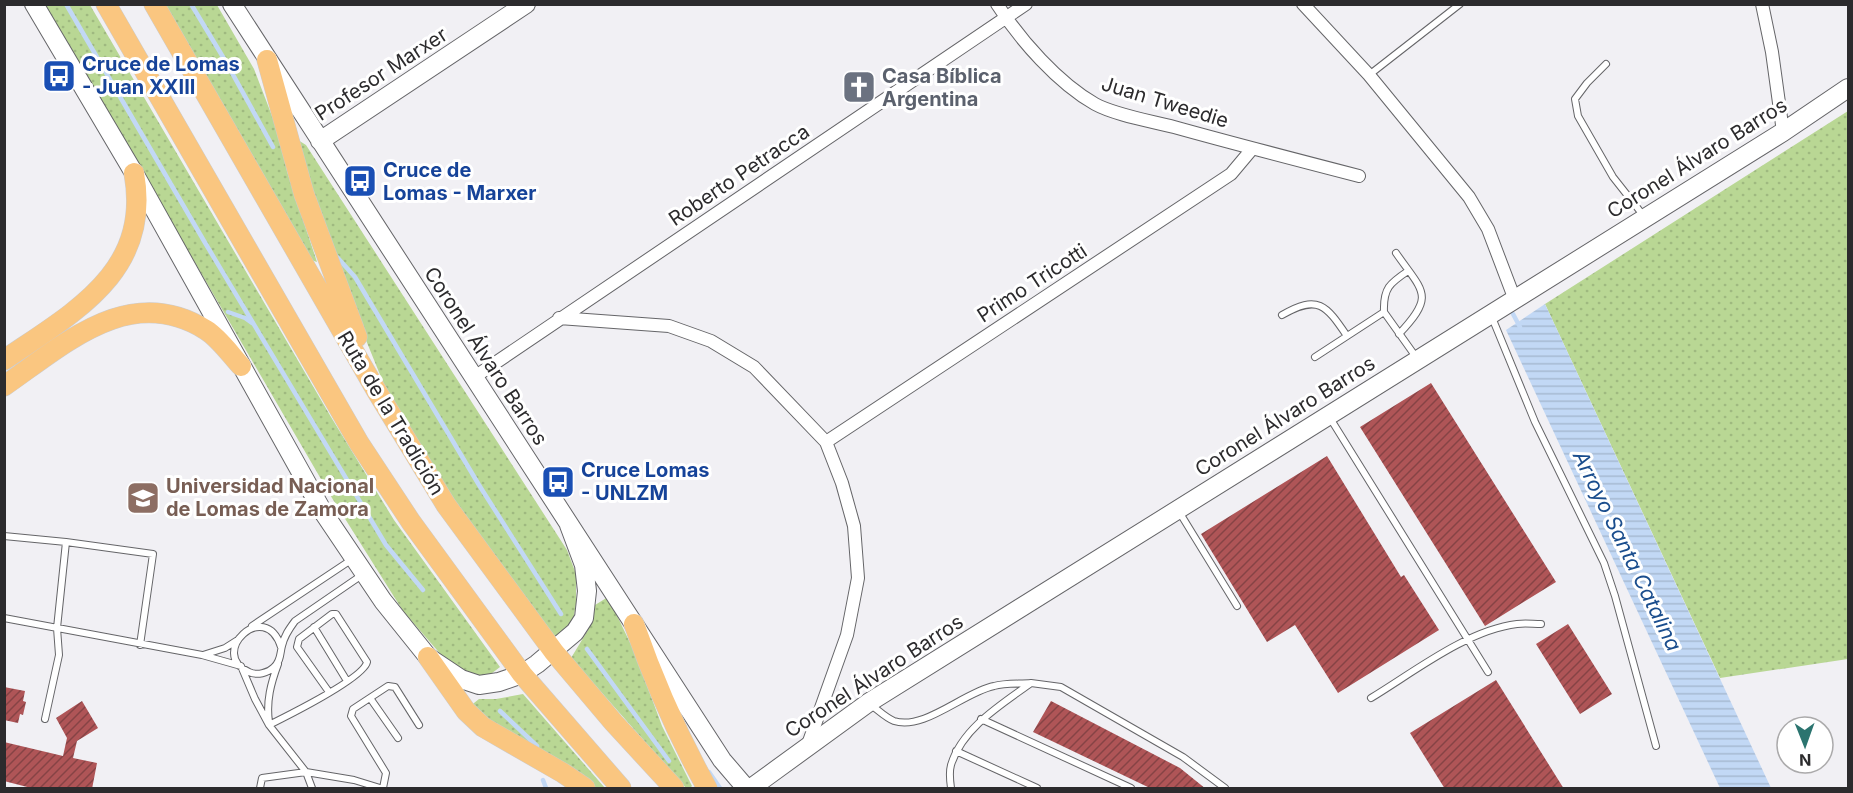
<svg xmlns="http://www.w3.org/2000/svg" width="1853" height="793" font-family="Inter,sans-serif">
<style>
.grass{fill:url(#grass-dots)}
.water{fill:url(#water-rules)}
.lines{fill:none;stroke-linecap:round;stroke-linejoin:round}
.stream{stroke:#c2d8f5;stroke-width:4.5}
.building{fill:url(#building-hatch)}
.lane-casing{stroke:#656568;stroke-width:8}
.street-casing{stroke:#656568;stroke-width:14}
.secondary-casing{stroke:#656568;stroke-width:20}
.primary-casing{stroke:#cccccd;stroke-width:21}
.lane{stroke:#fff;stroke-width:6}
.street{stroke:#fff;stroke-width:12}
.secondary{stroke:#fff;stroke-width:18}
.primary{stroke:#fac680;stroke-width:20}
.labels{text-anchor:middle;stroke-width:6;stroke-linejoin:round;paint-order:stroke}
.transit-label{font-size:20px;font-weight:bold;fill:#164399;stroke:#fff;text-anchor:start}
.street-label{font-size:20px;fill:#2c2b2d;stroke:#fff}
.worship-label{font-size:20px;font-weight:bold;fill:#5b616d;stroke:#fff;text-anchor:start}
.education-label{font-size:20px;font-weight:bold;fill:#785e54;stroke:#fff;text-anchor:start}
.water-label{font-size:21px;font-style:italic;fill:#1a4d8d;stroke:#fff}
</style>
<defs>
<pattern id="grass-dots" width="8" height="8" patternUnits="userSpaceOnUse" patternTransform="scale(1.5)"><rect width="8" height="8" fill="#b9d794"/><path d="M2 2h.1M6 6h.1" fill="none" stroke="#9fb980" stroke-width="1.8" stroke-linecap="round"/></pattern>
<pattern id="water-rules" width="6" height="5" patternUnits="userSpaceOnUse" patternTransform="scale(1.5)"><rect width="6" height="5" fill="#c2d8f5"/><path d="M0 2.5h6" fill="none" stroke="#a7bad2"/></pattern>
<pattern id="building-hatch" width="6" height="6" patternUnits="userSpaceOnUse" patternTransform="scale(1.5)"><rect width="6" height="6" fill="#af5557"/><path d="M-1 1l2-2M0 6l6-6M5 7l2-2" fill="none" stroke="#864345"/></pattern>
</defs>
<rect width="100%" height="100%" fill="#f1f0f4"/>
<!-- grass -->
<path class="grass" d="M45,5H90L331,417L394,520L500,667L483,680L458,670L443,657L403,611L332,498Z
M164,5H217L254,69L282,142L287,171L317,262L311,260Z
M1848,111V659L1720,678L1545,304Z
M298,140L306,145L567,550L576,574V604L573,621L557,641L479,538L419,445L385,387L316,217Z
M608,597L635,653L662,726L692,786L690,788H686L571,658L588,630L595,605Z
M523,694L605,788H595L575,773L487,725L469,707L479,699H496Z"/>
<!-- water -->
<path class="water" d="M1545,304L1771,788H1720L1506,330Z"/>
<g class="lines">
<!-- stream -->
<path class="stream" d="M66,4L204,241L386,545L423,590
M191,4L226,62L273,147
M337,257L355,277L479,485L561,614
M228,312L245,318L252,323
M1513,314L1520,327
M587,649L669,761
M500,711L537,746
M709,772L720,788
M543,780L546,788"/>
</g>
<!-- building -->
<path class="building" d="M1431,383L1556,582L1485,626L1360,427Z
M1327,456L1401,577L1404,575L1439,630L1338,693L1295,625L1267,642L1201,534Z
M1568,624L1612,694L1580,714L1536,644Z
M1496,680L1564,789H1445L1410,733Z
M4,687L25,691L23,701L26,702L23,715L20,714L18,723L4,720Z
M82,701L98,728L77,741L73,758L97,763L92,789H35L4,781V742L63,756L67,738L56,718Z
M1051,701L1180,768L1206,789H1152L1033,732Z"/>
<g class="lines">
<!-- lane casing -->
<g class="lane-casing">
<path id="lane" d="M1606,64L1587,83L1575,99L1578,116L1613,177L1643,215
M1369,75L1460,4
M1396,253C1423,292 1436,295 1399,334
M1384,312C1383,288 1390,283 1408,271
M1282,315C1318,294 1326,305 1347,336
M1491,315L1535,422L1604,563L1615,596L1656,746
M1315,357L1384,312L1416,357
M1330,418L1488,672
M1178,510L1237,606
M4,536L66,542
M4,618L202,655L241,666L255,699L269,725L306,772L354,780L380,788
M252,626L351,560
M314,627L347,681
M281,647C265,597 207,654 249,672C257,676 268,673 274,667C281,661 280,653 282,646C284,636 289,629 295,621L362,575
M203,655L225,648L236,641
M370,698L398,738
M1371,698C1414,672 1467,630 1517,624C1525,623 1533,624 1541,624
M871,705C878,710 886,718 894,721C924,731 964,692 994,686C1005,683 1019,684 1031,683
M45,719L59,655L57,628L66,542L153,554L140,645
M981,719L1131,788
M269,722C266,701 271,683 278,664
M269,725C287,716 364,678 367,662L336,614H332L299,639L297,647L329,692
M956,751L1037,788
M260,788L262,778L306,772L312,788
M383,788L386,773L351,716L353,709L388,686L395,687L419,725
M951,788C950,781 949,772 951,765C962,728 1002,704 1031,683L1061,687L1183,757L1225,788"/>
</g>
<!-- street casing -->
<g class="street-casing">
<path id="street" d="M997,4C1020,40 1058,83 1095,104C1115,115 1151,121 1174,127C1235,144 1297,160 1359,176
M1303,4L1369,75L1469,197L1488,229L1515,300
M1762,4L1772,52L1783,132
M559,318L669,326L711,341L754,367L826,442L842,483L854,526L858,578L847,635L807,747
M473,378L1026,4
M826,442L1231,174L1252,149"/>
</g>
<!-- secondary casing -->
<g class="secondary-casing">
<path id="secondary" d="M34,4L134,173L323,512L383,601L428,657L461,679L479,685L499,682L522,674L537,664L575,632L584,618L587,591L584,565L569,525
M232,4L722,760L746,788
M320,141L526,4
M751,788L868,703L1783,132L1848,88"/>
</g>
<!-- primary casing -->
<g class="primary-casing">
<path id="primary" d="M106,4L359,443L411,522L522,674L621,788
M154,4L376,390L446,505L554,652L614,723L674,788
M267,60L304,194L357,337
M4,360C74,312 152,272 134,173
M4,386C65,344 130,282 206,330C219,338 230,354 241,366
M634,624C654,681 678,736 707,788
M428,657L466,711L483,727L563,773L585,788"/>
</g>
<!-- lane -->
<use href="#lane" class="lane"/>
<!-- street -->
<use href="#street" class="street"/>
<!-- secondary -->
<use href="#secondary" class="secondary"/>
<!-- primary -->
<use href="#primary" class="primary"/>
</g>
<!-- icons -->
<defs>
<g id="bus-square" transform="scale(1.725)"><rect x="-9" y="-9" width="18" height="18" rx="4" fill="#1a4fb4" stroke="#fff"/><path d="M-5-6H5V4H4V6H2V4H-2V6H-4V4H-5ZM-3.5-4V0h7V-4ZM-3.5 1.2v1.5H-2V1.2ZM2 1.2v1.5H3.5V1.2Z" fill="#fff"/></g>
<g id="church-square" transform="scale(1.725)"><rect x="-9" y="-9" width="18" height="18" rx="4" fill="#6b7280" stroke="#fff"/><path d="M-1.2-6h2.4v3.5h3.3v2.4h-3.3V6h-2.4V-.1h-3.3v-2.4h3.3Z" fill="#fff"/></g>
<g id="university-square" transform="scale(1.725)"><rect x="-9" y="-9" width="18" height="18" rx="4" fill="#8d6e63" stroke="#fff"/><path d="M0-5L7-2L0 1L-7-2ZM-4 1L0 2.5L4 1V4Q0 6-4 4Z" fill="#fff"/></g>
</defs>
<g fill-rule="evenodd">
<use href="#bus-square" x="59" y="76"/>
<use href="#church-square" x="859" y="87"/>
<use href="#bus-square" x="360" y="181"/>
<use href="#bus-square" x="558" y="482"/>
<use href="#university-square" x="143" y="498"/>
</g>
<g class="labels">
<!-- transit labels -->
<g class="transit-label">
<text x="82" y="71">Cruce de Lomas<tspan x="82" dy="23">- Juan XXIII</tspan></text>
<text x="383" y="177">Cruce de<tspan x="383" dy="23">Lomas - Marxer</tspan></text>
<text x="581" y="477">Cruce Lomas<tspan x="581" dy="23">- UNLZM</tspan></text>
</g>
<!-- street labels -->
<g class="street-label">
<text transform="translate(381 74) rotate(-33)" y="7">Profesor Marxer</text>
<text transform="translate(1165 102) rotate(17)" y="7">Juan Tweedie</text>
<text transform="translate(1697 158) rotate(-32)" y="7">Coronel Álvaro Barros</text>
<text transform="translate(739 175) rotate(-34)" y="7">Roberto Petracca</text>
<text transform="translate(1032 283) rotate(-33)" y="7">Primo Tricotti</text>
<text transform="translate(486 356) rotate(57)" y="7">Coronel Álvaro Barros</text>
<text transform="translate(391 413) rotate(59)" y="7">Ruta de la Tradición</text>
<text transform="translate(1285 416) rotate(-32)" y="7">Coronel Álvaro Barros</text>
<text transform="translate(874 676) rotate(-33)" y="7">Coronel Álvaro Barros</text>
</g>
<!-- worship labels -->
<g class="worship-label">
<text x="882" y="83">Casa Bíblica<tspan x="882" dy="23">Argentina</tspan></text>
</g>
<!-- education labels -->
<g class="education-label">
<text x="166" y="493">Universidad Nacional<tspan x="166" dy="23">de Lomas de Zamora</tspan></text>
</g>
<!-- water labels -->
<g class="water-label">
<text transform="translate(1627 551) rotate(64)" y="7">Arroyo Santa Catalina</text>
</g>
</g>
<!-- border -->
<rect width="1853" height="793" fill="none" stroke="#2c2b2d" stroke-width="12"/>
<!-- north arrow -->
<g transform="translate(1805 745) rotate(179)"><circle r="28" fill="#ffffff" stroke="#abaaab" stroke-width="1.5"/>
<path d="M0-4.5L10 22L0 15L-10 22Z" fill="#2b746f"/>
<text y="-9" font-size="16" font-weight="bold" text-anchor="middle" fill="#2c2b2d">N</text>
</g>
</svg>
